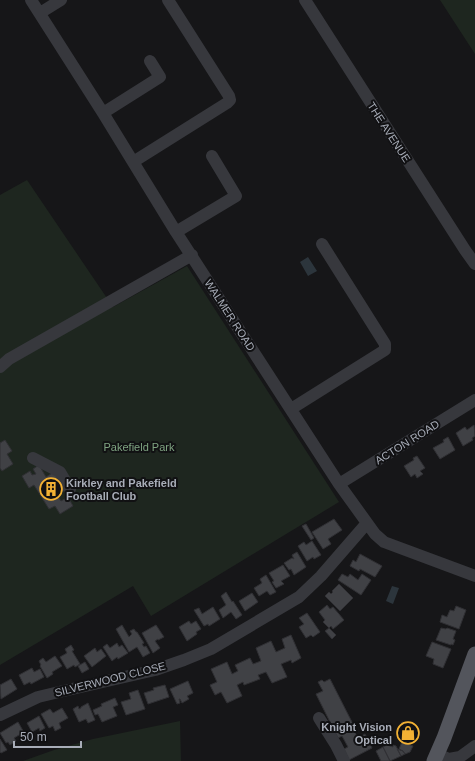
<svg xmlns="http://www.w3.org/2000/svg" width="475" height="761" font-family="Arial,sans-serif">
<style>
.green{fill:#1e261f}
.water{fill:#2c353c}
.building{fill:#404145;stroke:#303034}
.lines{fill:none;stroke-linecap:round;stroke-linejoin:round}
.minor{stroke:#37383d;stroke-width:12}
.major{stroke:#53555c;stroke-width:15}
.labels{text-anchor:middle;stroke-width:4;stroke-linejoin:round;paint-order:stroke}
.street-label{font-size:11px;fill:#a8adb8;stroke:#111113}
.park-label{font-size:11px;fill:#7fa381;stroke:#111113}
.poi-label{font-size:11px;font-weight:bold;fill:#a8adb8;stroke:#111113;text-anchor:start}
</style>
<rect width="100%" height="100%" fill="#161618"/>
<!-- green -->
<path class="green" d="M440,0H475V54Z
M27,180L113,307L187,266L339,502L151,616L133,586L0,665V195Z
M180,721L181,761H23L54,750L93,739Z"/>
<!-- water -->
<path class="water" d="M308,257L317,271L308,276L300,262Z
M392,586L399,588L393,604L386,601Z"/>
<!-- building -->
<path class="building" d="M474,425L475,436L472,438L473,440L463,446L456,433L465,427L467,430Z
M448,437L455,450L440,459L433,448L444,442L443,440Z
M5,440L12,451L7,454L13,464L2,471L0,468V442V443Z
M417,456L425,468L420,471L423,474L417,478L415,474L411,477L404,466L414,460L413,458Z
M39,465L46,477L54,472L65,490L57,495L61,501L68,497L73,506L60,514L55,506L49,509L34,485L29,488L22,476L30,471L32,475L36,474L33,469Z
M334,519L342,530L328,539L331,544L323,549L312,532Z
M306,524L314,538L311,540L302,526Z
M312,541L321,555L314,559L313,557L307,561L298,546L304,542L306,545Z
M297,552L306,567L294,575L291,569L289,570L284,563L292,558L294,559L292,555Z
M360,554L382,566L375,577L360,569L359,571L350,566L353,560L356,562Z
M283,565L290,576L281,581L284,584L276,588L272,582L274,581L269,573Z
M342,574L348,577L350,574L358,580L362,574L371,580L361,595L338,580Z
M266,575L276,592L270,595L267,591L259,596L254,588L262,583L260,579Z
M339,584L353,598L340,611L325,596L329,592L331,594L333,592L332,591Z
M226,592L232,602L233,601L242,615L236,619L231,612L223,618L219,610L226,605L221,596Z
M252,593L258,602L245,611L239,601Z
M327,605L330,609L333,607L344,620L333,629L331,626L329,628L323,622L325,620L319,612Z
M456,606L466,610L459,629L440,622L442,615L447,617L450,610L454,611Z
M213,607L220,619L209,626L208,624L204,626L194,610L199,608L202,614Z
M307,613L320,632L313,637L311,635L306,638L299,627L304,624L299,618Z
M189,621L191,624L196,621L201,629L196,632L197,634L187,641L179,627Z
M122,625L129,637L132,634L130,631L134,629L136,632H137L144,643L142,644L144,647L146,646L150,653L143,657L137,647L129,652L116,629Z
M156,625L164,637L158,640V639L155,641L160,648L153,653L142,633Z
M329,628L336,635L332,639L325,631Z
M441,628L446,629L447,628L456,631L453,639L455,640L453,645L451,644V645L436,640Z
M291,635L301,658L292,663L291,660L281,664L287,677L272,683L266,672L258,675L260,679L244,685L243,682L237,685L242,696L227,703L221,692L215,695L210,685L217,682L211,669L227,662L232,674L238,671L235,665L250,658L253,664L261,661L256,648L271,641L276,652L285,648L282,639Z
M432,642L451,649L443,668L433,664L434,659L426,656Z
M117,643L119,647L122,645L128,653L118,659L117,657L112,661L103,647L107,644L110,648Z
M71,645L74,650L72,651L80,664L75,667L74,665L67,669L60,657L67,653L65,649Z
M95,648L97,652L101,649L106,656L92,667L84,656Z
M55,656L62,666L52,672L53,674L47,678L40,666L41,665L39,661L43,658L46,662Z
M85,662L89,669L82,673L78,666Z
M32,668L34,672L40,669L44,677L31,684L30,682L24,685L19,675Z
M11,679L17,689L1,699L0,685Z
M330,679L356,730L354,731L358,738L365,734L372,748L349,760L344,749L348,747L342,736L338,738L316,694L323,691L318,682L322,680L324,682Z
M188,681L193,693L187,696L189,699L182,703L180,699H179L180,703L177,704L170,689Z
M165,685L169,697L148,704L144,693L154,690L153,688Z
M138,690L145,709L126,715L121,702L131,699L129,693Z
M115,698L118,705L113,707L117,716L102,722L98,714L95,715L93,710L102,706L101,704Z
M88,703L95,720L88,723L86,719L79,722L73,709L78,706L79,709L81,708V707Z
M62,708L68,718L59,723L61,728L55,731L53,726L49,728L41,714L50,709L53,713Z
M39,716L45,728L40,731L39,728L32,732L27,723Z
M18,722L26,736L21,739L19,735L14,738L16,741L10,745L8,742L6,743L0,733Z
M402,722L419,729L414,743L397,737Z
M0,739L7,750L1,753L0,752Z
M402,742L404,744L405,743L413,746L410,752L405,754L403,751L399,749Z
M387,745L393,747V745L396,746L401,756L390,761L383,747Z
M383,747L390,761H381L376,751Z
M397,749L403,751L405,754L401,756Z"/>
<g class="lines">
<!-- minor -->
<path class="minor" d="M31,0L103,113L176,232L339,484L375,534L384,542L475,576
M305,0L465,250L475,264
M40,13L61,0
M103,113L160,77L150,61
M133,162L227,103L230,100L229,96L168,0
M176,232L236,196L212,156
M0,367L9,359L192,255
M291,409L385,350V344L322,244
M33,458L60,472L70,489
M339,484L475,400
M0,715L38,697L59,692L155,670L184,660L211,649L299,597L321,576L367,523
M319,718L336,745L344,761
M437,754L449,759L460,757L475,746"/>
<!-- major -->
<path class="major" d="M434,761L444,738L475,654"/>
</g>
<!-- icons -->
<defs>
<g id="building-ring" transform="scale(1.15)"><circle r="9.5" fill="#111113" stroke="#f2b134" stroke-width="1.5"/><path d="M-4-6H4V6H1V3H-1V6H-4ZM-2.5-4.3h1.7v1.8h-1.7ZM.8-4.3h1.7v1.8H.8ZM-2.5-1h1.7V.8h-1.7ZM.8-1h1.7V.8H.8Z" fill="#f2b134"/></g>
<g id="shop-ring" transform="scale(1.15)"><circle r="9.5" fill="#111113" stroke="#f2b134" stroke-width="1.5"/><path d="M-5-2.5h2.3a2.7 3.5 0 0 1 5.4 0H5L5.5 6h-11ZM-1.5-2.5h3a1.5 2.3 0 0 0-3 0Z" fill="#f2b134"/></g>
</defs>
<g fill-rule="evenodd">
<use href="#building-ring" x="51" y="489"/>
<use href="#shop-ring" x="408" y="733"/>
</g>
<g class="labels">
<!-- street labels -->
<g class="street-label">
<text transform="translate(389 132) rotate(57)" y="4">THE AVENUE</text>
<text transform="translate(230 315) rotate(57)" y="4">WALMER ROAD</text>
<text transform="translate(407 442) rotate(-32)" y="4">ACTON ROAD</text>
<text transform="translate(110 679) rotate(-14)" y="4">SILVERWOOD CLOSE</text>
</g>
<!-- park labels -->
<g class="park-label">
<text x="139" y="451">Pakefield Park</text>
</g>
<!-- poi labels -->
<g class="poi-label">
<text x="66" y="487">Kirkley and Pakefield<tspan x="66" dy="13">Football Club</tspan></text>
<text x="392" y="731" text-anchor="end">Knight Vision<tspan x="392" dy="13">Optical</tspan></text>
</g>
</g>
<!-- scale -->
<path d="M14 741v6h67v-6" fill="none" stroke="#a8adb8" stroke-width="2"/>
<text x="20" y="741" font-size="12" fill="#a8adb8" stroke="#111113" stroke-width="3" paint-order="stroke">50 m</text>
</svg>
